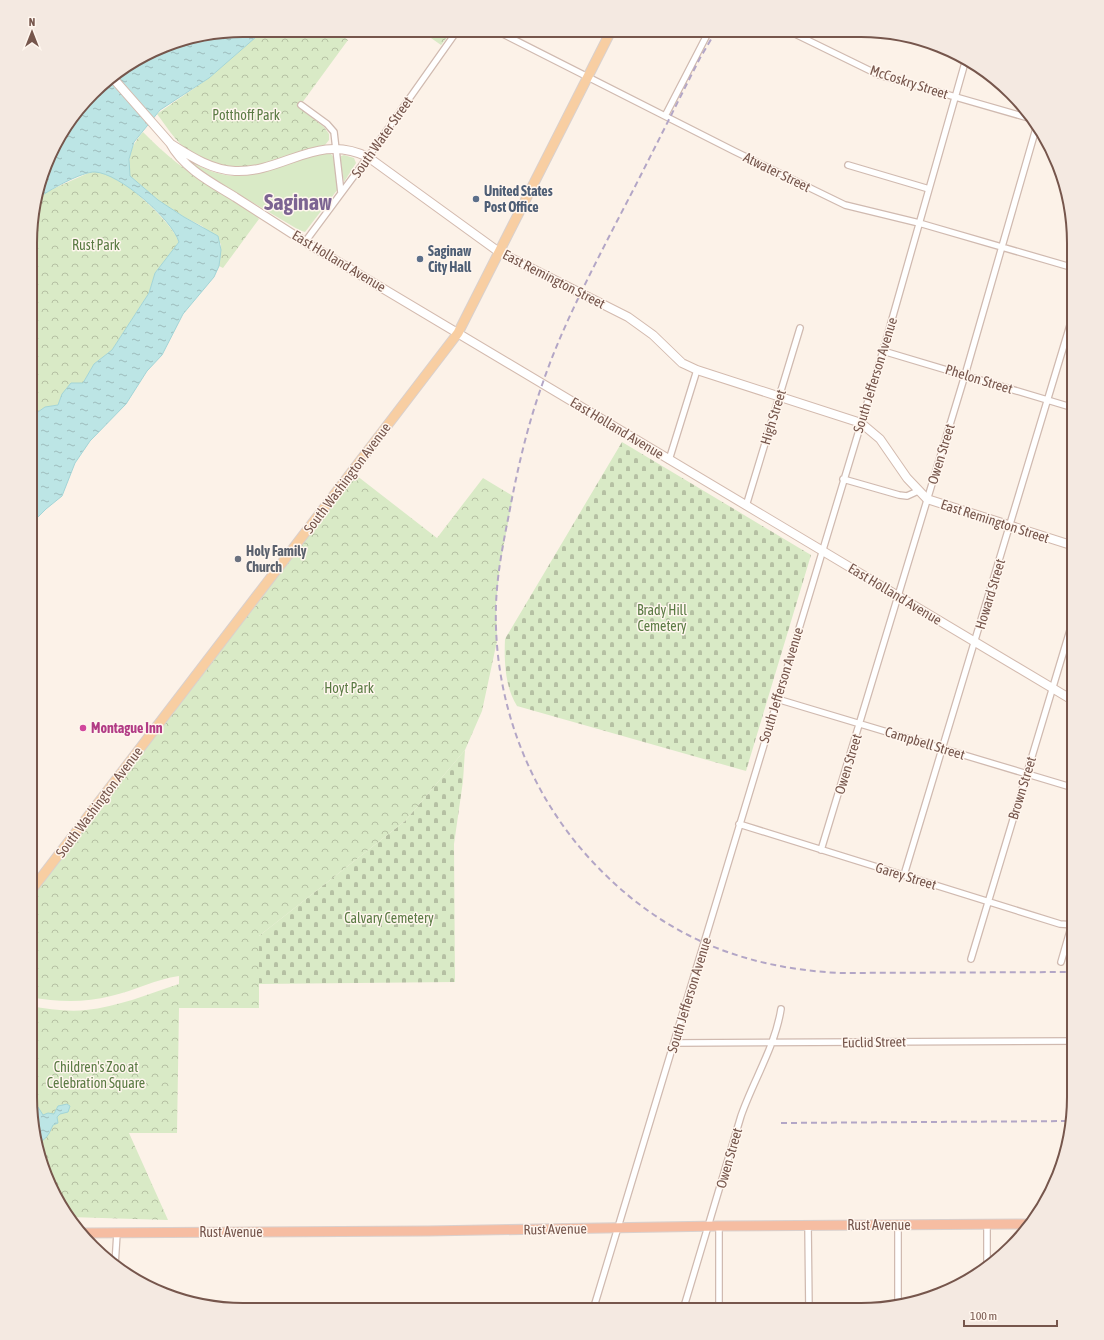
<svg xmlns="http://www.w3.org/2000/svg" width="1104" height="1340" font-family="'Asap Condensed',sans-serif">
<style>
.green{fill:#d9eac6}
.cemetery{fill:url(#cemetery-stones)}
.park{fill:url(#park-crowns)}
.water{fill:url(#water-ripples);stroke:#a3d5d7}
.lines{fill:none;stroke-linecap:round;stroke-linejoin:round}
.minor-casing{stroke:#d0bab0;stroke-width:8}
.secondary-casing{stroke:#d3baae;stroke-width:10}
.primary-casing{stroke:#d9d0cd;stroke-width:11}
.trunk-casing{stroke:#d9d0cd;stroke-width:11}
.minor{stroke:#fff;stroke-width:5.5}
.secondary{stroke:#fff;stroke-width:8}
.primary{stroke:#f8cea2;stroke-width:9}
.trunk{stroke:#f6bda2;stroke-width:9}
.rail{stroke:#b3a6c6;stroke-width:2;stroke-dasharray:6 4;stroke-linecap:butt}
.service-dot{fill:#5c6f8a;stroke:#fff6ee;stroke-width:1.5}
.worship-dot{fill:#6b7280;stroke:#fff6ee;stroke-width:1.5}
.hotel-dot{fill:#d1479c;stroke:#fff6ee;stroke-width:1.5}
.labels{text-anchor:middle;stroke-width:3;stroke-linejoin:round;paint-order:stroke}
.street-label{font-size:14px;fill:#76564c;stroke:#fff6ee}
.park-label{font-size:14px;fill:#5b7b44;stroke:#fff6ee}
.service-label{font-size:14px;font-weight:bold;fill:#4e5e75;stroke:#fff6ee;text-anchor:start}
.worship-label{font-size:14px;font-weight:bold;fill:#5b616d;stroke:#fff6ee;text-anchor:start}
.hotel-label{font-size:14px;font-weight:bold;fill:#b23c85;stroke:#fff6ee;text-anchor:start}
.town-label{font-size:22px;font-weight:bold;fill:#7c6492;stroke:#fff6ee}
.rim{fill:none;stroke:#76564c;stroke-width:2}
</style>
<defs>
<pattern id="cemetery-stones" width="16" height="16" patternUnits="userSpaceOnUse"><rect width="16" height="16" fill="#d9eac6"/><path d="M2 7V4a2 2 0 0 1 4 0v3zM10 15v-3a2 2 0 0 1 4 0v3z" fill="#b5c0a3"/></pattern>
<pattern id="park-crowns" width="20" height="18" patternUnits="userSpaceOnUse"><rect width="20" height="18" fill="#d9eac6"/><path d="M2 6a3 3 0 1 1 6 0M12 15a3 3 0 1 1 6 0" fill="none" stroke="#b5c0a3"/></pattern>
<pattern id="water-ripples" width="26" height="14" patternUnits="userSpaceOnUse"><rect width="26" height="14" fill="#bce5e5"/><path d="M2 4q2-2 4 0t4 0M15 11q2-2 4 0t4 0" fill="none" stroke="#9dbcbc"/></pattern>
</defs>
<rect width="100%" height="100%" fill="#fcf2e8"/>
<!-- green -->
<path class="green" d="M321,154H331L334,158L338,189L305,232L299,230L210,177L198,169L185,158C244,195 265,165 321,154Z
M344,155L354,158L356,163L344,182L340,159L341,156Z"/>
<!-- cemetery -->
<path class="cemetery" d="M622,442L811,555L746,771L517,706C505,687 504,661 505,639Z
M465,750L463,781L454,844L455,982L259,984V936L405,821Z"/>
<!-- park -->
<path class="park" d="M264,30H334L348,40L299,107L324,127L329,134V140L325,145C307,148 291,156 273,161C243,170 212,169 186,149C175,140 166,126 157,114L209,78Z
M421,31H452L441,45Z
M143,132C165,155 188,172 215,190C230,199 248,206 259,219L223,268L219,266L221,244L202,226L184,217L158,200L130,176C128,157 130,147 143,132Z
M93,171C98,172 104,173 108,175C127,181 173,224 179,242L155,273L149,293L112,350L94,364L83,383L62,394L58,405L45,407L31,417L32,215L37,199L48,191Z
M352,472L437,538L483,478L513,496L500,565L496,605L497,641L482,711L465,750L405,821L259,936V1008H179L177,1133H129L168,1220L69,1217C23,1157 30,1078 30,1006C48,1009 68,1012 86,1010C117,1007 149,994 179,984V976C156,979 134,991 111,996C84,1003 57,1002 30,997V892Z"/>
<!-- water -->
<path class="water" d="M243,30H264L209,78L160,110L134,142L129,159L130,176L158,200L184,217L218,236L221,250L219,266L214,277L183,314L162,355L147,371L126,404L90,441L75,463L62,496L46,509L31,524V417L45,407L58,405L62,394L71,383H83L94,364L112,350L149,293L155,273L179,242C172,219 119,173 95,172C83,171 47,191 37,199L58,137L103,83L174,41Z
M67,1104L70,1106L68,1112L60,1114L57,1117L58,1123L53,1125C49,1134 46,1141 36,1143L31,1107H38L43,1115L48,1113L54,1114L58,1106Z"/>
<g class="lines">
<!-- minor casing -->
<g class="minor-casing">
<path id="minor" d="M497,31L734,151L845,205L919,223L1074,268
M791,32L879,75L1032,119
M301,105L327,124L334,132L341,193
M665,116L709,31
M848,165L929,189
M305,242L368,157L457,31
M883,351L1074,408
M669,460L697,370
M843,479L899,495L907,496L918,491
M746,506L800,328
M777,699L1074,788
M739,824L1060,924L1074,925
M821,850L965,375L1037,125
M904,875L1074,312
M971,959L1074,617
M1061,962L1074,917
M674,1043L1074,1041
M987,1224V1266
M808,1225L809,1310
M898,1225V1305
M719,1226V1310
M115,1265L117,1233
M593,1310L883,351L966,59
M683,1310L741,1116C753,1081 775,1047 781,1009"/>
</g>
<!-- secondary casing -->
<g class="secondary-casing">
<path id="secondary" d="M112,77L170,143C183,168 212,183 235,197C258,212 282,227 305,242L1074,701
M171,144C190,156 211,170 235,171C284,173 317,132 368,157L499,252L628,317L653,335L682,363L697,370L861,423L880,439L907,478L927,499L1074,546"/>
</g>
<!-- primary casing -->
<g class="primary-casing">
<path id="primary" d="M30,892L458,333L611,31"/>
</g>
<!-- trunk casing -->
<g class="trunk-casing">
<path id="trunk" d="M81,1233L428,1231L719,1226L1029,1224"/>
</g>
<!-- minor -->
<use href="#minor" class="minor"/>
<!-- secondary -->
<use href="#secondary" class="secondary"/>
<!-- primary -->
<use href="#primary" class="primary"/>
<!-- trunk -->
<use href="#trunk" class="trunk"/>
<!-- rail -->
<path class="rail" d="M716,31L700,58C672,113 645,168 616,223C589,276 561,329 542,385C527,427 517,471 509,514C503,544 497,574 496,605C493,698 527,790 590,859C659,934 739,968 840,973L1074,972
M781,1123L1072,1121"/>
</g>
<!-- markers -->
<g class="service-dot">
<circle cx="476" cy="199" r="4"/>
<circle cx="420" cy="259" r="4"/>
</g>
<circle class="worship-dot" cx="238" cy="559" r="4"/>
<circle class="hotel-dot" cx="83" cy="728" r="4"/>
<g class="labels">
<!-- street labels -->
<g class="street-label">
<text transform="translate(909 82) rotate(18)" y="5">McCoskry Street</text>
<text transform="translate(382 137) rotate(-55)" y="5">South Water Street</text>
<text transform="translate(777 172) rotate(26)" y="5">Atwater Street</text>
<text transform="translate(339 261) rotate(31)" y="5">East Holland Avenue</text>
<text transform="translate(554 279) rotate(27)" y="5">East Remington Street</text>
<text transform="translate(875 375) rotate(-73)" y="5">South Jefferson Avenue</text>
<text transform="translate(979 379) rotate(17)" y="5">Phelon Street</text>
<text transform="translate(773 417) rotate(-73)" y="5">High Street</text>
<text transform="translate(617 428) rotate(31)" y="5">East Holland Avenue</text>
<text transform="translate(941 454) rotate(-73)" y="5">Owen Street</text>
<text transform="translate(347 478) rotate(-53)" y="5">South Washington Avenue</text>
<text transform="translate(995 521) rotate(18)" y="5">East Remington Street</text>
<text transform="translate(895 594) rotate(31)" y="5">East Holland Avenue</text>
<text transform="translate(990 594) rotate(-73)" y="5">Howard Street</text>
<text transform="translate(781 685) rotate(-73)" y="5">South Jefferson Avenue</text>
<text transform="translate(925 743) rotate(17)" y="5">Campbell Street</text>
<text transform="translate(848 764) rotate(-73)" y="5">Owen Street</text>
<text transform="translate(1022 788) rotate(-73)" y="5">Brown Street</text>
<text transform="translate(99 802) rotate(-53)" y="5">South Washington Avenue</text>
<text transform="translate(906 876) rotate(17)" y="5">Garey Street</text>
<text transform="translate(689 995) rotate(-73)" y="5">South Jefferson Avenue</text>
<text transform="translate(874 1042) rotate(-1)" y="5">Euclid Street</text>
<text transform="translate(729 1158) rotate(-74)" y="5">Owen Street</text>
<text x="879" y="1230">Rust Avenue</text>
<text transform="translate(555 1229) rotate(-1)" y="5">Rust Avenue</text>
<text x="231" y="1237">Rust Avenue</text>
</g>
<!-- park labels -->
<g class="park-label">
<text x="246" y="120">Potthoff Park</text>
<text x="96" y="250">Rust Park</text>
<text x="662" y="615">Brady Hill<tspan x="662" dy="16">Cemetery</tspan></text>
<text x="349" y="693">Hoyt Park</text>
<text x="389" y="923">Calvary Cemetery</text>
<text x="96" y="1072">Children's Zoo at<tspan x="96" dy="16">Celebration Square</tspan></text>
</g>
<!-- service labels -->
<g class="service-label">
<text x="484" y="196">United States<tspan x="484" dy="16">Post Office</tspan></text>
<text x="428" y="256">Saginaw<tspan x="428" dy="16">City Hall</tspan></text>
</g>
<!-- worship labels -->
<g class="worship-label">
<text x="246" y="556">Holy Family<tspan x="246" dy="16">Church</tspan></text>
</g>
<!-- hotel labels -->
<g class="hotel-label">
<text x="91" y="733">Montague Inn</text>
</g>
<!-- town labels -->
<g class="town-label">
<text x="298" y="210">Saginaw</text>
</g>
</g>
<!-- crop -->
<path d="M0 0H1104V1340H0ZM243 37H861A206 206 0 0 1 1067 243V1097A206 206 0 0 1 861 1303H243A206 206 0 0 1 37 1097V243A206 206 0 0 1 243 37Z" fill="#f4e9e1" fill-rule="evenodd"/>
<path class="rim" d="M243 37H861A206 206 0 0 1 1067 243V1097A206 206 0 0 1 861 1303H243A206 206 0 0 1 37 1097V243A206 206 0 0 1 243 37Z"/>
<!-- north arrow -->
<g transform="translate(32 32)" stroke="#fff6ee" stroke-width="3" paint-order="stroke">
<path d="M0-3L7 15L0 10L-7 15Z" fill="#76564c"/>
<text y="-6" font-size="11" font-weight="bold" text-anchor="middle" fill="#76564c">N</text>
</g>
<!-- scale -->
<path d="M964 1320v6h93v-6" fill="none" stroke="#76564c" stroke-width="2"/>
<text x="970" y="1320" font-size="12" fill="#76564c" stroke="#fff6ee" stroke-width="3" paint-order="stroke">100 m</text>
</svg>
